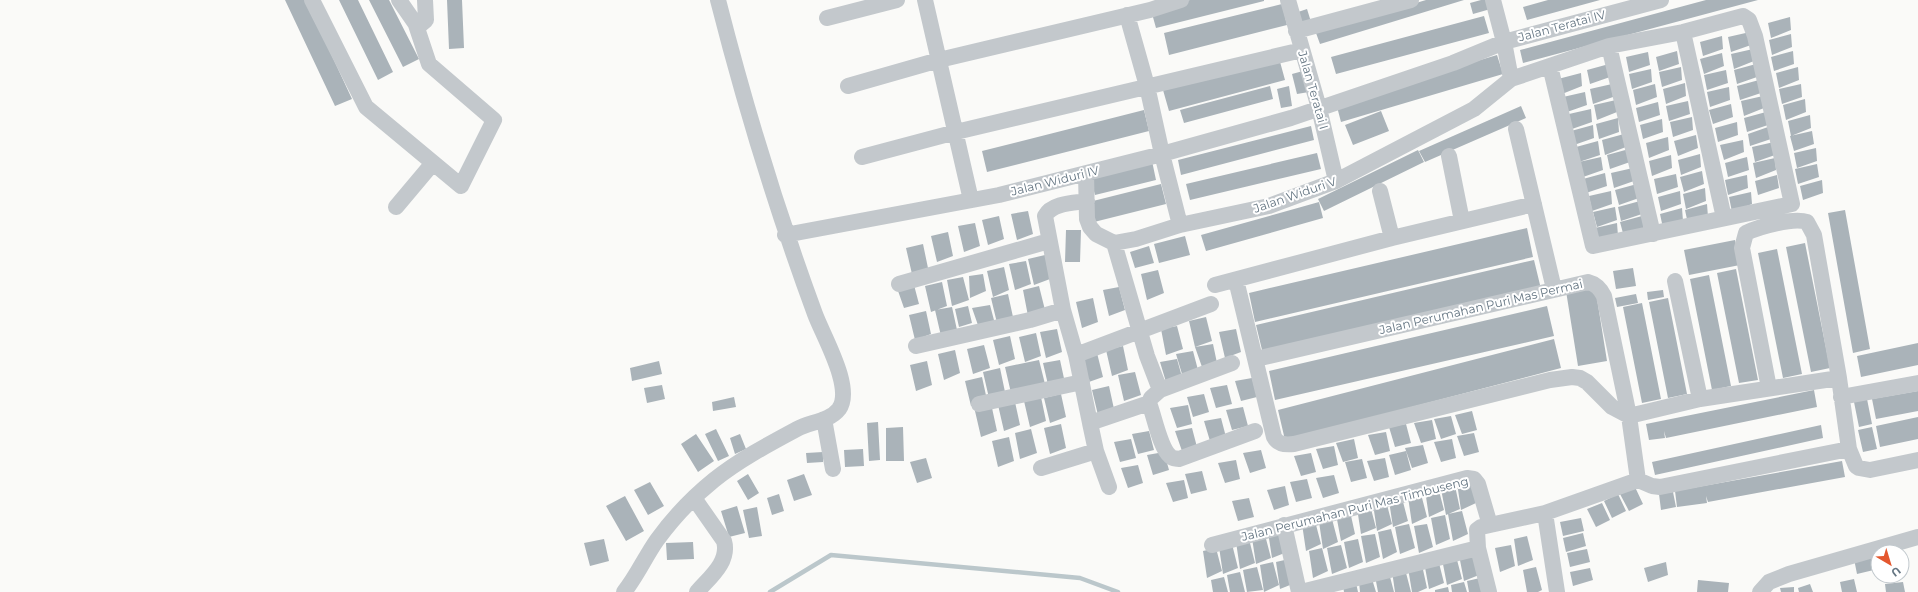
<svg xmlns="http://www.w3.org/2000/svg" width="1918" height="592" font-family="Montserrat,sans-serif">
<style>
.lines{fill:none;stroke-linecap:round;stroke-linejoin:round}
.stream{stroke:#bbc7cb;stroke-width:4.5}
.building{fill:#aab3b9}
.street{stroke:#c3c8cc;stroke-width:16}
.labels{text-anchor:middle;stroke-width:4;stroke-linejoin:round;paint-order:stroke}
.street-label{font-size:12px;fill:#657683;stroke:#fff}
</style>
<rect width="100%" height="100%" fill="#fafaf8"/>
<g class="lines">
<!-- stream -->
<path class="stream" d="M770,592L831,555L1080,578L1118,592"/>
</g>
<!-- building -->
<path class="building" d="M285,0H306L352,99L335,106Z
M339,0H358L393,72L378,80Z
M369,0H389L419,59L403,67Z
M447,0H462L464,48L449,49Z
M1190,0H1264V1L1156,28L1151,10Z
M1426,0H1464L1320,44L1316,33Z
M1481,0H1491L1494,8L1473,14L1470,3Z
M1548,0H1600L1527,20L1523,7Z
M1706,0H1758L1523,63L1520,50Z
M1282,4L1287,25L1169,55L1164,33Z
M1307,9L1312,25L1303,28L1298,12Z
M1484,16L1489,33L1336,74L1331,57Z
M1790,17L1791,30L1771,38L1768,23Z
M1750,32L1751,45L1731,52L1728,37Z
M1791,34L1792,47L1772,55L1769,40Z
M1722,36L1723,49L1703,56L1700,42Z
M1753,49L1754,61L1734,69L1731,54Z
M1677,51L1679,64L1659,71L1656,57Z
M1793,51L1794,64L1774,71L1771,57Z
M1648,52L1650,65L1629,72L1626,57Z
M1722,53L1724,66L1704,74L1700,59Z
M1497,55L1503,74L1341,122L1336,103Z
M1279,58L1285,80L1169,111L1163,90Z
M1609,64L1610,77L1590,84L1587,70Z
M1756,64L1757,77L1737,84L1734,70Z
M1681,67L1682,80L1662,87L1659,72Z
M1798,67L1799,80L1779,88L1776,73Z
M1651,69L1652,82L1632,89L1629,74Z
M1726,70L1728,83L1707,90L1704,75Z
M1303,71L1309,92L1297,94L1292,74Z
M1581,73L1582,86L1562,94L1558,79Z
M1759,80L1761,93L1740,100L1737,86Z
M1685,83L1686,96L1666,104L1663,89Z
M1612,84L1613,97L1593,104L1590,89Z
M1655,84L1657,97L1636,105L1633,90Z
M1801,84L1802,97L1782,104L1779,89Z
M1270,86L1273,99L1184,123L1180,110Z
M1289,86L1292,106L1281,108L1277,89Z
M1729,87L1730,100L1710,107L1707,92Z
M1585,92L1587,105L1567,112L1563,97Z
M1763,96L1764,108L1744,116L1741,101Z
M1805,99L1806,112L1786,120L1783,105Z
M1616,100L1617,112L1597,120L1594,105Z
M1688,101L1690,114L1669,121L1666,106Z
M1658,102L1660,115L1639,122L1636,108Z
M1731,104L1733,117L1713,124L1709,110Z
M1521,106L1526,118L1425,162L1419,151Z
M1591,109L1592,122L1572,129L1569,114Z
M1144,110L1149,131L987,172L982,151Z
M1381,111L1389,131L1353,145L1345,125Z
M1766,112L1768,125L1747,132L1744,118Z
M1810,115L1811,128L1791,136L1788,121Z
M1692,117L1693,130L1673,137L1670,122Z
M1618,118L1619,132L1599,139L1596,124Z
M1662,119L1663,132L1643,139L1640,125Z
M1737,122L1738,135L1718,142L1715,128Z
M1593,125L1594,138L1574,145L1571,131Z
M1311,126L1314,140L1181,175L1178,160Z
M1768,127L1771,139L1750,146L1748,134Z
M1812,131L1814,144L1794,151L1790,136Z
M1624,134L1626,147L1605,155L1602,140Z
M1696,135L1698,148L1678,156L1674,141Z
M1668,137L1669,150L1649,158L1646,143Z
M1743,140L1744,152L1724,160L1720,145Z
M1598,141L1600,155L1579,162L1576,147Z
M1774,142L1775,155L1755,162L1752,147Z
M1816,148L1817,161L1797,168L1794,153Z
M1629,149L1630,162L1610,169L1607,155Z
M1418,150L1424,162L1324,211L1318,199Z
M1317,153L1321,169L1190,200L1186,184Z
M1700,154L1701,167L1681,175L1678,160Z
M1671,155L1672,168L1652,176L1649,161Z
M1601,157L1603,170L1583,177L1579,162Z
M1747,157L1749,170L1728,177L1725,163Z
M1775,158L1776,170L1756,178L1753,163Z
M1152,161L1156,180L1095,195L1090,176Z
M1817,164L1819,177L1798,184L1795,169Z
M1633,168L1634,181L1614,188L1611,173Z
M1702,171L1704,184L1684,192L1680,177Z
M1605,173L1607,186L1586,193L1583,179Z
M1676,174L1678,187L1657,194L1654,179Z
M1747,175L1748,188L1728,195L1725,180Z
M1777,175L1779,188L1758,195L1755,181Z
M1822,180L1823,193L1803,200L1800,186Z
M1161,184L1166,204L1094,222L1089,202Z
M1637,184L1639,198L1619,205L1615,190Z
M1705,188L1706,201L1686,209L1683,194Z
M1611,191L1612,204L1592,211L1589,196Z
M1680,191L1681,204L1661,211L1658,197Z
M1751,192L1752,204L1732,212L1729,197Z
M1640,201L1642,214L1621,221L1618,207Z
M1319,202L1323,218L1206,251L1201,235Z
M1707,204L1708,217L1688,224L1685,210Z
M1615,207L1617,220L1597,227L1593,212Z
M1682,208L1683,221L1663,228L1660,214Z
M1845,210L1870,349L1853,353L1828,213Z
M1028,211L1033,234L1017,240L1011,214Z
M999,216L1004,239L988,245L982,220Z
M1642,216L1644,230L1624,237L1620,222Z
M975,223L980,246L964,252L958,226Z
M1617,223L1618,236L1598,243L1595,228Z
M1527,228L1533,257L1255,322L1249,293Z
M1066,230H1081L1080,262H1065Z
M948,232L953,256L937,262L931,236Z
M1185,236L1190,255L1159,263L1154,244Z
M1735,240L1740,265L1689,275L1684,250Z
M1805,243L1830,368L1811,372L1786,247Z
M923,244L928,268L912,274L906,248Z
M1149,246L1154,263L1135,268L1130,252Z
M1777,249L1802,374L1783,378L1758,253Z
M1045,255L1050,279L1034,285L1028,259Z
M1534,260L1541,289L1263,354L1256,325Z
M1026,261L1031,284L1015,290L1009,264Z
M1004,267L1009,290L993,297L987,271Z
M1633,268L1636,286L1616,289L1613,271Z
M1736,269L1758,380L1739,383L1717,273Z
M1158,270L1164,293L1147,300L1141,274Z
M983,274L986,291L970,298L969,276Z
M1709,275L1731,386L1712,390L1690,279Z
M963,277L969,300L952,306L947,280Z
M942,282L947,306L931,312L925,286Z
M914,285L919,304L904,308L897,288Z
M1039,286L1045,310L1028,316L1023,290Z
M1595,286L1607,361L1578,366L1566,291Z
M1119,287L1125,310L1109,316L1103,290Z
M1663,290L1664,297L1648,300L1647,292Z
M1008,294L1013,317L997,323L991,298Z
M1636,294L1638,303L1617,307L1615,298Z
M1093,298L1098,322L1082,328L1076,302Z
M1668,298L1687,394L1668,398L1649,302Z
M1642,303L1661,399L1642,403L1623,307Z
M990,305L995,324L979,328L972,308Z
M968,306L972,323L959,327L955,309Z
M1547,306L1554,336L1275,400L1269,371Z
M952,307L957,330L941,336L935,310Z
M926,311L931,334L915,340L909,315Z
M1206,317L1212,341L1195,347L1213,344L1217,363L1202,367L1195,347L1189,321Z
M1177,326L1183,349L1166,355L1161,329Z
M1057,329L1062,352L1046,358L1040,332Z
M1236,329L1241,352L1225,358L1219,332Z
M1036,333L1041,356L1025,362L1019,337Z
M1010,336L1015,359L999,365L993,340Z
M1554,339L1561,368L1285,440L1278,410Z
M1918,343V365L1861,377L1857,356Z
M984,345L990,368L973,374L967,349Z
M1123,346L1128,370L1112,376L1106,350Z
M955,350L960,373L944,380L938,354Z
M1193,351L1198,370L1182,374L1176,354Z
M1097,353L1103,377L1086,383L1081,357Z
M1177,359L1182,377L1166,382L1160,362Z
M1039,360L1045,384L1011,393L1005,367Z
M1060,360L1065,383L1049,389L1043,363Z
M659,361L662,374L632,381L630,368Z
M927,361L932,385L916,391L910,365Z
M1000,368L1005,392L989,398L983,372Z
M1135,372L1141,395L1124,401L1118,375Z
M982,377L987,400L971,406L965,381Z
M1252,378L1257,397L1241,401L1235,381Z
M662,385L665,399L647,403L644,388Z
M1227,385L1232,404L1216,408L1210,388Z
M1109,386L1114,409L1098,415L1092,390Z
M1814,390L1817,407L1666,438L1664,431L1665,438L1649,440L1646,424Z
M1918,391V411L1876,419L1872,399Z
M1061,394L1066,417L1050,423L1044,398Z
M1204,394L1209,412L1193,417L1187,397Z
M734,397L736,407L713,411L712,402Z
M1041,397L1046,421L1030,427L1024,401Z
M1867,399L1872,424L1859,427L1854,402Z
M1015,402L1020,425L1004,431L998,405Z
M1188,405L1192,424L1177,428L1170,408Z
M1243,407L1248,426L1232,430L1226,410Z
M992,408L997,431L981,437L975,411Z
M1472,411L1477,430L1462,434L1455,415Z
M1451,416L1456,434L1441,439L1434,419Z
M1918,417V439L1880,447L1876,426Z
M1221,418L1226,437L1210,441L1204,421Z
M1432,420L1436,439L1421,443L1414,423Z
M878,422L880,460L869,461L867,423Z
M1061,424L1066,448L1050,454L1044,428Z
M1406,424L1411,443L1395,447L1389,427Z
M1821,425L1823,438L1655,475L1652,462Z
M903,427L904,461H886V428Z
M1872,427L1877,449L1863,452L1858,430Z
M1192,428L1197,447L1182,451L1175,431Z
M716,429L729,456L718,461L705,434Z
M1031,429L1037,453L1020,459L1015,433Z
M1149,431L1154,450L1138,454L1132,434Z
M1386,432L1390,451L1375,455L1368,435Z
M1474,433L1479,452L1464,456L1457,436Z
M696,434L714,461L698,472L681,444Z
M740,434L746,449L735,454L730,438Z
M1009,437L1014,461L998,467L992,441Z
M1131,439L1136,458L1120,462L1114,442Z
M1354,439L1358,458L1343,462L1336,443Z
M1452,439L1456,458L1441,462L1434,442Z
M1423,445L1428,463L1412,468L1405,448Z
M1334,446L1338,465L1323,469L1316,449Z
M863,449L864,466L845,467L844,450Z
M1261,450L1266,468L1250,473L1243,453Z
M1406,451L1411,470L1395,475L1389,455Z
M823,452V462L807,463L806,453Z
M1164,452L1169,470L1153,475L1147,455Z
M1311,453L1316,472L1301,476L1294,456Z
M926,458L932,478L917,483L910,462Z
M1385,458L1389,477L1374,481L1367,461Z
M1362,459L1367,478L1351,482L1345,462Z
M1236,460L1240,479L1225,483L1218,463Z
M1842,461L1845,477L1708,502L1706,496L1707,503L1677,507L1675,491Z
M1138,465L1143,483L1128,488L1121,468Z
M1202,471L1207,490L1191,494L1185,474Z
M748,474L759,493L748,500L737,481Z
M804,474L812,495L794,501L787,480Z
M1334,475L1339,493L1323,498L1316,478Z
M1307,479L1312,498L1296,502L1290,482Z
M1184,480L1188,498L1173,502L1166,483Z
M1470,480L1476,503L1461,510L1457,483Z
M650,482L664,506L648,515L634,490Z
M1285,486L1289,505L1274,510L1267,490Z
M1455,486L1460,509L1446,515L1441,489Z
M1438,487L1444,510L1429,517L1425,490Z
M1635,487L1643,504L1629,511L1620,494Z
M1673,492L1676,507L1661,510L1659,494Z
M779,494L784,511L772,515L767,498Z
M1421,494L1427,517L1412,524L1408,497Z
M1618,494L1626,511L1612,518L1604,501Z
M625,496L644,531L626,541L606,506Z
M1249,498L1254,517L1238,521L1232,501Z
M1402,498L1408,521L1393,527L1389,501Z
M1386,501L1392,524L1377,531L1373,504Z
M1602,503L1610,520L1596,527L1587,509Z
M1370,505L1376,528L1361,534L1357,508Z
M737,506L745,533L729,537L721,511Z
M757,507L762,536L749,538L743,510Z
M1350,511L1355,534L1341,541L1336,514Z
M1462,511L1468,534L1453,541L1448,514Z
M1445,515L1450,539L1436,545L1431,518Z
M1581,518L1584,531L1563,536L1560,522Z
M1332,519L1338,542L1323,549L1319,522Z
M1315,521L1321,544L1306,551L1302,524Z
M1409,524L1415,548L1400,554L1395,527Z
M1427,524L1433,547L1419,553L1414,526Z
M1281,529L1287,552L1272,558L1268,532Z
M1391,529L1397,552L1383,559L1378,532Z
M1583,533L1586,546L1566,552L1563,538Z
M1375,534L1380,557L1366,563L1361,536Z
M1265,535L1271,558L1256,564L1252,538Z
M1527,536L1533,560L1518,566L1514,539Z
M604,539L609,561L590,566L584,543Z
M1249,539L1255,563L1240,569L1236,542Z
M1358,539L1363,562L1349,568L1344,542Z
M693,542L694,559L667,560L666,543Z
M1232,544L1238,568L1223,574L1219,547Z
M1341,545L1347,568L1332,574L1327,548Z
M1511,545L1515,566L1500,572L1495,548Z
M1216,548L1222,571L1207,578L1203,551Z
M1322,548L1328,571L1313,578L1309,551Z
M1587,549L1590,562L1570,567L1567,553Z
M1473,552L1479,575L1464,581L1459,555Z
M1878,553V569L1857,574L1854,559Z
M1456,556L1462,579L1447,585L1442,559Z
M1289,559L1295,583L1280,589L1276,562Z
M1438,559L1444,583L1429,589L1424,562Z
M1273,562L1279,585L1264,592L1260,565Z
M1666,562L1668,575L1648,582L1644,568Z
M1422,565L1427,588L1418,592H1412L1408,568Z
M1257,567L1263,590L1247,592L1243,570Z
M1536,567L1542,590L1538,592H1527L1523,570Z
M1590,568L1593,580L1573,586L1570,572Z
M1405,569L1411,592H1395L1392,571Z
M1240,572L1245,592H1230L1227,575Z
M1389,573L1394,592H1378L1375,576Z
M1224,577L1228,592H1213L1211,580Z
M1480,578L1484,592H1469L1467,581Z
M1372,579L1376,592H1360L1359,582Z
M1854,579L1857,592H1842L1840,582Z
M1698,580L1729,583L1728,592H1697Z
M1464,582L1467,592H1452L1451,585Z
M1903,582L1905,592H1886L1885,584Z
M1356,583L1358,592H1344L1343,586Z
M1810,584L1813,592H1799L1798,588Z
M1448,587L1449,592H1435V590Z
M1794,587V592H1781L1780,588Z"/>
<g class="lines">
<!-- street -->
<path class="street" d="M312,0L366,107L461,186L494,120L429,64L416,25
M399,0L415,23L420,25L426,20L425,0
M925,0L971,200
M1288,0L1319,108L1336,181
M1493,0L1504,42L1511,79
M1127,15L1147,86L1162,154L1180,225
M827,18L897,0
M1296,31L1411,0
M1683,32L1724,218
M1609,46L1653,234
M848,86L939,60L1150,10L1181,0
M1516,129L1554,289
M1449,156L1462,221
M862,157L956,132L1302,50
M1086,173L1087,219L1090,227L1096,234L1114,243L1136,239L1180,225L1269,206L1336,181L1474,109L1511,79L1609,46L1683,32L1743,16L1749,20L1755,36L1792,204L1593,246L1550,66
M1380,191L1392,238
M396,207L433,163
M785,235L999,195L1162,154L1291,118L1453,63L1504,42L1661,0
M1114,243L1147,356L1160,390
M1236,280L1274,437C1278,445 1286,445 1294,444L1550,380L1572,377L1580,378L1587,382L1612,407L1629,416
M1675,281L1700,399
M899,284L1049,241
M1215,285L1392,238L1534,204
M1063,310L1076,355L1090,423
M916,346L1030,320L1063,310L1045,216C1052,203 1074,203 1087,201
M1076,355L1211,304
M1256,359L1588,282C1596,284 1600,288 1604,296L1629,416
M1232,363L1160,390L1151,398L1149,403C1154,415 1160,448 1170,456C1173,459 1175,458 1179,459L1255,431
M1839,378L1849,449L1660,487L1652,486L1638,480L1629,416L1700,399Z
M1769,388L1742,248L1746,233C1758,227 1794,217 1807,222L1814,235L1839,378
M1841,397L1918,383
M979,404L1082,382
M824,419L833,469
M1849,449L1856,466L1859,468L1870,470L1918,460
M1041,468L1096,451
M1109,487L1096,451L1090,423L1149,403
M694,498L724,541C730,562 709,578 697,592
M1545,513L1557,592
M1284,525L1299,592
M1490,525L1545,513L1638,480
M1212,545L1467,478L1474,479L1478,484L1490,525L1481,527L1477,530L1478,548
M624,592C637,576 645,557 657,540C673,518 693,497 714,480C739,460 769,444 797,429C810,422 830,421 839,409C854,388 823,336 815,314C777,211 745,106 718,0
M1301,592L1478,548L1489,592
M1760,592L1769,582L1789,574L1918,537"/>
</g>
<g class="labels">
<!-- street labels -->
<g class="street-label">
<text transform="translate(1562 26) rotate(-15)" y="4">Jalan Teratai IV</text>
<text transform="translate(1313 90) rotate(74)" y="4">Jalan Teratai I</text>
<text transform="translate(1055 181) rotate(-14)" y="4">Jalan Widuri IV</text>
<text transform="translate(1295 195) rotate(-19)" y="4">Jalan Widuri V</text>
<text transform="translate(1481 307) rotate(-13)" y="4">Jalan Perumahan Puri Mas Permai</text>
<text transform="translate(1355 509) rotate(-14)" y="4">Jalan Perumahan Puri Mas Timbuseng</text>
</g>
</g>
<!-- north arrow -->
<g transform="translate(1890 564) rotate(142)"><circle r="19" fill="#ffffff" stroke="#c1c8cd"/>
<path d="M0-3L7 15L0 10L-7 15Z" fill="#e4572e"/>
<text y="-6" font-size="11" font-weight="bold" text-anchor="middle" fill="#657683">U</text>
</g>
</svg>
